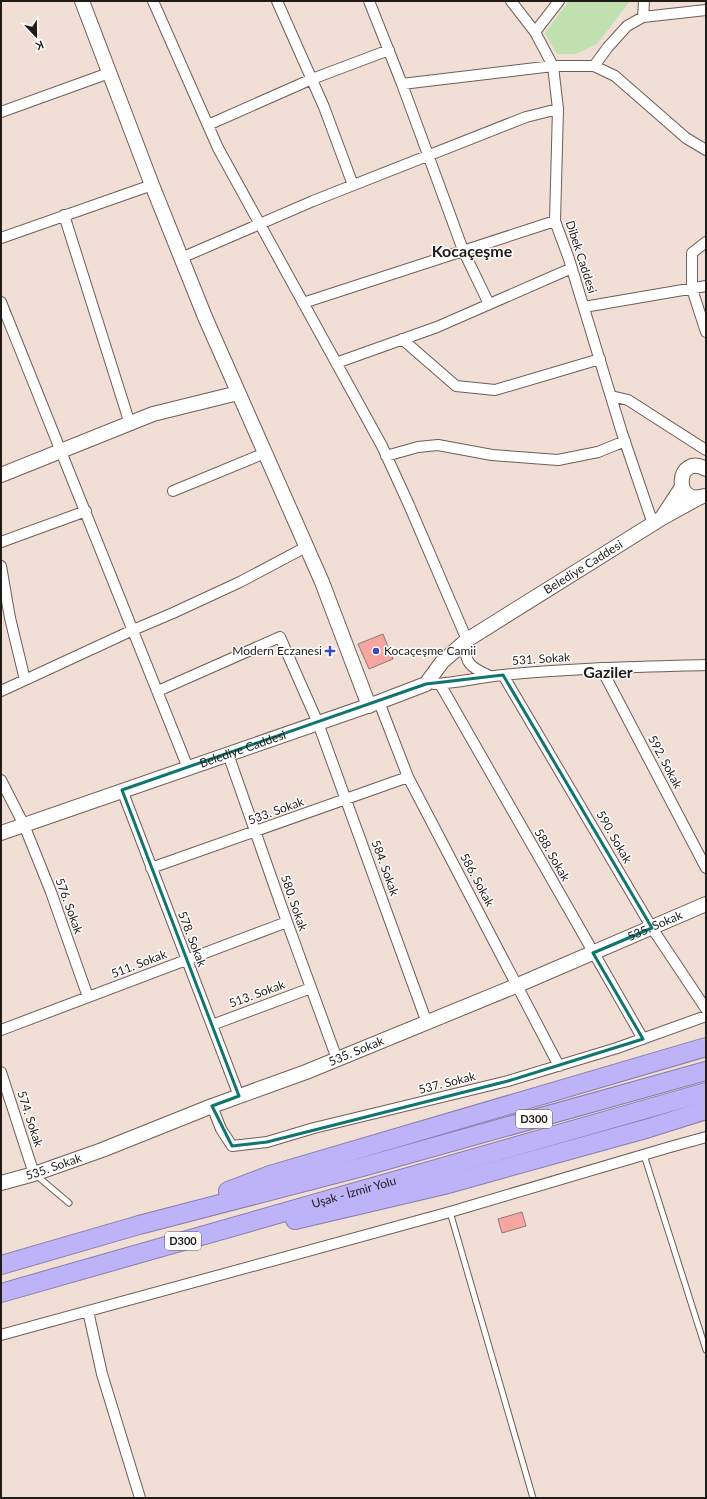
<svg xmlns="http://www.w3.org/2000/svg" width="707" height="1499" font-family="Lato,sans-serif">
<style>
.green{fill:#c0e0af}
.building{fill:#f6a5a0;stroke:#8d7a78}
.lines{fill:none;stroke-linecap:round;stroke-linejoin:round}
.lane-casing{stroke:#6e5e56;stroke-width:7}
.street-casing{stroke:#6e5e56;stroke-width:12}
.secondary-casing{stroke:#6e5e56;stroke-width:16}
.highway-casing{stroke:#877eaa;stroke-width:20}
.lane{stroke:#fff;stroke-width:5}
.street{stroke:#fff;stroke-width:10}
.secondary{stroke:#fff;stroke-width:14}
.highway{stroke:#beb3f9;stroke-width:18}
.marked{fill:none;stroke:#0f766e;stroke-width:3;stroke-linejoin:round}
.poi-dot{fill:#3c4abd;stroke:#fff;stroke-width:1.5}
.labels{text-anchor:middle;stroke-width:3;stroke-linejoin:round;paint-order:stroke}
.shield{fill:#fff;stroke:#645f5d;stroke-width:1}
.shield-label{font-size:11px;font-weight:bold;fill:#211b18}
.street-label{font-size:12px;fill:#211b18;stroke:#fff}
.poi-label{font-size:12px;fill:#211b18;stroke:#fff;text-anchor:end}
.district-label{font-size:16px;font-weight:bold;fill:#211b18;stroke:#fff}
</style>
<rect width="100%" height="100%" fill="#f1ded5"/>
<!-- green -->
<path class="green" d="M569,1H630L597,44L575,54H557L545,33Z"/>
<!-- building -->
<path class="building" d="M383,634L393,659L369,669L358,644Z
M522,1212L526,1226L502,1233L498,1219Z"/>
<g class="lines">
<!-- lane casing -->
<g class="lane-casing">
<path id="lane" d="M644,1155L706,1350
M36,1175L69,1203
M450,1212L533,1498"/>
</g>
<!-- street casing -->
<g class="street-casing">
<path id="street" d="M153,1L218,148L382,446L409,505L467,640C462,662 471,668 490,676
M277,1L324,107L353,185
M369,1L402,84L463,250L489,304
M511,1L535,32L553,66L558,109L555,221L569,259L622,433L653,524
M643,17L644,1
M535,32L559,1
M594,66L608,47L627,26L643,17L706,10
M402,84L553,66H594L615,76L686,138L706,150
M1,112L109,73
M208,125L312,79L389,50
M64,215L130,424
M1,238L152,185
M706,242L692,253V289L706,332
M181,258L313,201L526,117L558,109
M1,302L188,768
M303,303L555,221
M584,307L706,286
M402,339L456,386L495,390L600,359
M336,363L437,327L572,268
M611,396L628,400L706,450
M386,456L418,447L438,445L492,455L558,460L598,452L625,441
M173,491L265,453
M1,542L86,511
M1,566L10,618L25,680L1,691
M601,668L706,868
M503,675L652,928L706,1009
M25,680L133,630L173,613L240,582L306,547
M434,684C458,683 480,677 504,675C571,668 639,667 706,665
M440,684L643,1039
M158,691L280,637L318,723L427,1023
M379,702L408,777L559,1066
M228,754L287,922L337,1059
M1,780L24,825L51,892L88,997
M122,790L239,1096
M151,868L408,777
M212,1025L311,988
M1,1030L287,922
M1,1072L34,1174
M212,1106L221,1129L232,1146L267,1142L314,1128L508,1081L617,1048L706,1016
M88,1311L102,1374L140,1498
M1,1335L450,1212L670,1147L706,1137"/>
</g>
<!-- secondary casing -->
<g class="secondary-casing">
<g id="secondary">
<path d="M82,1L152,185L205,317L322,582L369,706"/>
<path d="M1,475L153,414L238,393"/>
<path d="M704,496C672,507 676,452 706,469"/>
<path d="M663,516L682,487"/>
<path id="s1" d="M1,833L379,702L426,684L442,662L467,640L662,518L700,497"/>
<path id="s2" d="M1,1183L34,1174L102,1150L212,1106L306,1072L518,985L706,904"/>
</g>
</g>
<!-- highway casing -->
<g class="highway-casing">
<g id="highway">
<path d="M228,1191L270,1175L706,1047"/>
<path d="M295,1220L444,1185L649,1128L706,1110"/>
<path d="M1,1265L139,1225L362,1167L706,1071"/>
<path id="s3" d="M1,1293L706,1092"/>
</g>
</g>
<!-- lane -->
<use href="#lane" class="lane"/>
<!-- street -->
<use href="#street" class="street"/>
<!-- secondary -->
<use href="#secondary" class="secondary"/>
<!-- highway -->
<use href="#highway" class="highway"/>
</g>
<!-- marked area -->
<path class="marked" d="M503,675L652,928L593,953L643,1039L508,1081L267,1142L232,1146L212,1106L239,1096L122,790L426,684Z"/>
<!-- markers -->
<g class="poi-dot">
<path d="M328 645h4v4h4v4h-4v4h-4v-4h-4v-4h4z"/>
<circle cx="376" cy="651" r="4"/>
</g>
<g class="labels">
<!-- shield labels -->
<g class="shield">
<rect x="516" y="1110" width="36" height="18" rx="3"/>
<rect x="165" y="1232" width="36" height="18" rx="3"/>
</g>
<g class="shield-label">
<text x="534" y="1123">D300</text>
<text x="183" y="1245">D300</text>
</g>
<!-- street labels -->
<g class="street-label">
<text transform="translate(581 257) rotate(72)" y="4">Dibek Caddesi</text>
<text dy="4" stroke="none"><textPath href="#s1" startOffset="648">Belediye Caddesi</textPath></text>
<text transform="translate(541 659) rotate(-4)" y="4">531. Sokak</text>
<text dy="4" stroke="none"><textPath href="#s1" startOffset="256">Belediye Caddesi</textPath></text>
<text transform="translate(665 762) rotate(62)" y="4">592. Sokak</text>
<text transform="translate(276 811) rotate(-20)" y="4">533. Sokak</text>
<text transform="translate(614 837) rotate(60)" y="4">590. Sokak</text>
<text transform="translate(552 855) rotate(60)" y="4">588. Sokak</text>
<text transform="translate(385 868) rotate(70)" y="4">584. Sokak</text>
<text transform="translate(477 880) rotate(62)" y="4">586. Sokak</text>
<text transform="translate(294 903) rotate(71)" y="4">580. Sokak</text>
<text transform="translate(69 906) rotate(70)" y="4">576. Sokak</text>
<text dy="4" stroke="none"><textPath href="#s2" startOffset="703">535. Sokak</textPath></text>
<text transform="translate(192 939) rotate(69)" y="4">578. Sokak</text>
<text transform="translate(139 964) rotate(-21)" y="4">511. Sokak</text>
<text transform="translate(257 994) rotate(-20)" y="4">513. Sokak</text>
<text dy="4" stroke="none"><textPath href="#s2" startOffset="379">535. Sokak</textPath></text>
<text transform="translate(447 1083) rotate(-14)" y="4">537. Sokak</text>
<text transform="translate(30 1119) rotate(72)" y="4">574. Sokak</text>
<text dy="4" stroke="none"><textPath href="#s2" startOffset="55">535. Sokak</textPath></text>
<text dy="4" stroke="none"><textPath href="#s3" startOffset="367">Uşak - İzmir Yolu</textPath></text>
</g>
<!-- poi labels -->
<g class="poi-label">
<text x="322" y="655">Modern Eczanesi</text>
<text x="384" y="655" text-anchor="start">Kocaçeşme Camii</text>
</g>
<!-- district labels -->
<g class="district-label">
<text x="472" y="257">Kocaçeşme</text>
<text x="608" y="678">Gaziler</text>
</g>
</g>
<!-- border -->
<rect width="707" height="1499" fill="none" stroke="#211b18" stroke-width="4"/>
<!-- north arrow -->
<g transform="translate(36 36) rotate(158)" stroke="#ffffff" stroke-width="3" paint-order="stroke">
<path d="M0-3L7 15L0 10L-7 15Z" fill="#211b18"/>
<text y="-6" font-size="11" font-weight="bold" text-anchor="middle" fill="#211b18">K</text>
</g>
</svg>
